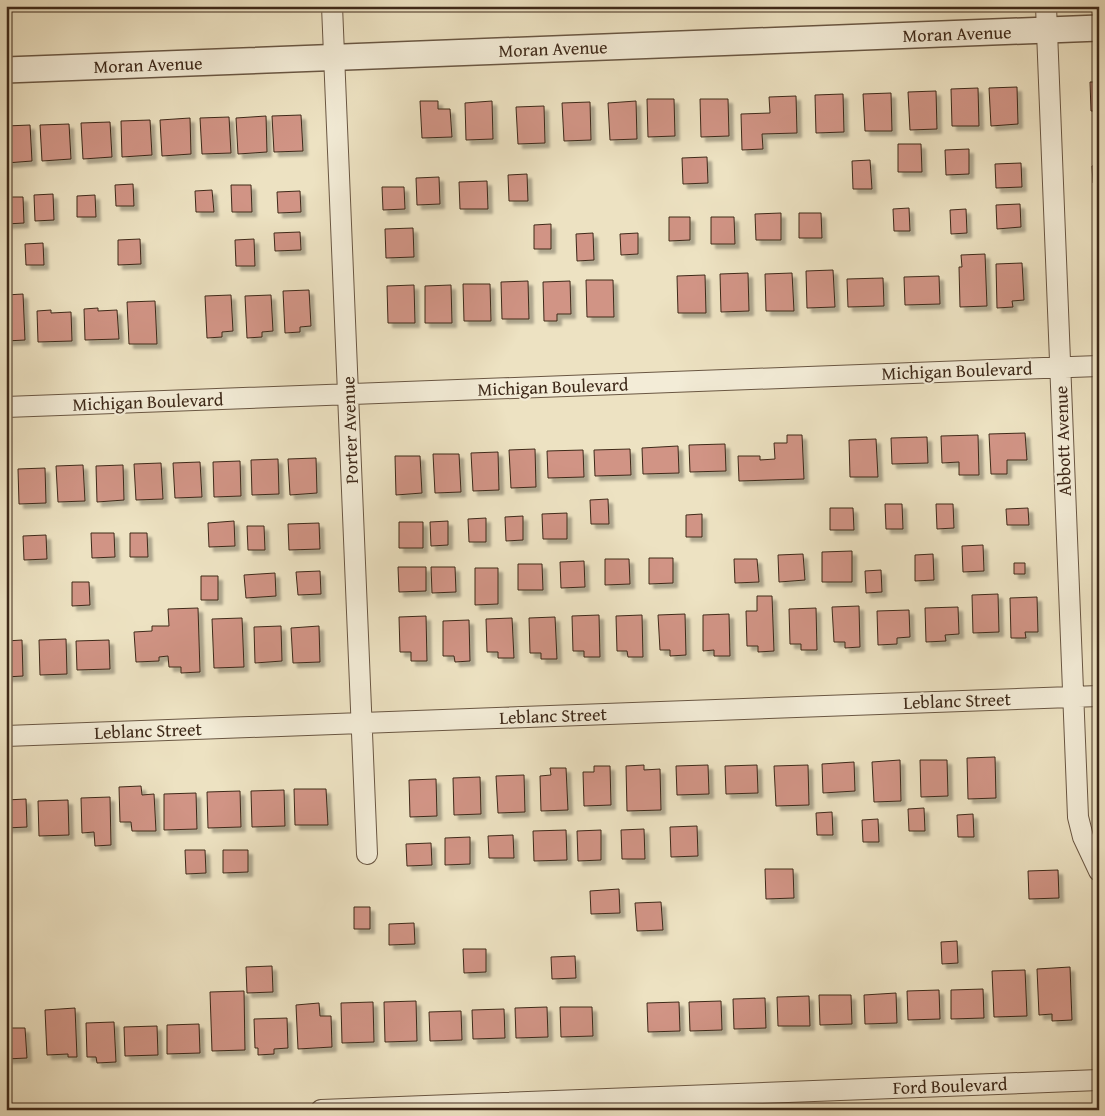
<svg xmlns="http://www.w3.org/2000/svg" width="1105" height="1116" font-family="'Gentium Book Plus',serif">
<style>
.building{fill:#d19485;stroke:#3e2919;filter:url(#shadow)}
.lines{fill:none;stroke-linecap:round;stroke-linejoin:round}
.minor-casing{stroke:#6a5743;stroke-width:22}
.tertiary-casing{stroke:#6a5743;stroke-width:28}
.minor{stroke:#f3ecd7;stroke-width:20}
.tertiary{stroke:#f3ecd7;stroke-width:25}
.labels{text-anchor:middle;stroke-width:4.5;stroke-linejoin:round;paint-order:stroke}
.street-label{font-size:18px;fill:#3e2919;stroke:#f3ecd7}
</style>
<defs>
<filter id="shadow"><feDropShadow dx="4.5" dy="4.5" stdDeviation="1" flood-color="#0004"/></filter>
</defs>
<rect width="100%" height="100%" fill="#ede2c2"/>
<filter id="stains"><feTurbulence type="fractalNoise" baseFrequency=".004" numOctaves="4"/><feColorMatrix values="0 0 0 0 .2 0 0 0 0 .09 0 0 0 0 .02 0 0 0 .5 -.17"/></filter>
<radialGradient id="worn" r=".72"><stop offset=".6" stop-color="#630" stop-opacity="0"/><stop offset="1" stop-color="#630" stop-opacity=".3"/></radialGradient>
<!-- building -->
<path class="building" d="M1090,82H1099V111H1091Z
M1017,87L1018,124L991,126L989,88Z
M978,88L979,126H952L951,89Z
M936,91L937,129L910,130L908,92Z
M891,93L892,131H865L863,94Z
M843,94L844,132L816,133L815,95Z
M796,96L797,133L762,134L763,149L742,150L741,114L770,113L769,97Z
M647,99H674L675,136L648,137Z
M700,99H728L729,136L701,137Z
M420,101H438V109H450L452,137L422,138Z
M492,101L493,139L466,140L465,103Z
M636,101L637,139L610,140L608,103Z
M590,102L591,140L564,141L562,103Z
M544,106L545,143L518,144L516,107Z
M301,115L303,151L274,152L272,116Z
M266,116L267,152L238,154L236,118Z
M229,117L231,153L202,154L200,118Z
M190,118L191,154L162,156L160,120Z
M150,120L152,155L122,157L121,121Z
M110,122L112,157L83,159L81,123Z
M69,124L71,159L42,161L40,125Z
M30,125L32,161L6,163V126Z
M898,144H921L922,172H898Z
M969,149V174L946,175L945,150Z
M707,157L708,183L683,184L682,158Z
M870,160L872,189H853L852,161Z
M1021,163L1022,187L996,188L995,164Z
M1099,165V183H1093L1092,166Z
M527,174L528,201H509L508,175Z
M439,177L440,204L417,205L416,178Z
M487,181L488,209H460L459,182Z
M133,184L134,206H116L115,185Z
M231,185H251L252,212H232Z
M382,187H404L405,209L383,210Z
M212,190L214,212H196L195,191Z
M300,191L301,212L278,213L277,192Z
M53,194L54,220L35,221L34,195Z
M95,195L96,217H77V196Z
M6,197H23L24,223L6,224Z
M1020,204L1021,227L997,229L996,205Z
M909,208L910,231H894L893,209Z
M966,209L967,233L951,234L950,210Z
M781,213V240H756L755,214Z
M799,213H821L822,238H799Z
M669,217H690V240L669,241Z
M711,217H734L735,244H711Z
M551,224V249H534V225Z
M413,228L414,257L386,258L385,229Z
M300,232L301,250L275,251L274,233Z
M593,233L594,260L577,261L576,234Z
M638,233V254L621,255L620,234Z
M140,239L141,264L118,265V240Z
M254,239L255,266H236L235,240Z
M43,243L44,265H26L25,244Z
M985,254L987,306L960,307L959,267H962L961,255Z
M1022,263L1024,300L1012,301L1013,307L997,308L996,264Z
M833,270L835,307L807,308L806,271Z
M748,273L749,311L721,312L720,274Z
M792,273L794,311H766L765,274Z
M705,275L706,313H678L677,276Z
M939,276L940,304L905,305L904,277Z
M883,278L884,306L848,307L847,279Z
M586,280H613L614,317H587Z
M528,281L529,319H502L501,282Z
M570,281L571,314H557V321H544L543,282Z
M463,284H490L491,321H464Z
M414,285L415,323H388L387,286Z
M451,285L452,323H425V286Z
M309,290L311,326L300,327V332L285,333L283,291Z
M23,294L25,340L6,341V295Z
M231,295L233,331L222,332V337L207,338L205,296Z
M271,295L273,331L262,332V337L247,338L245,296Z
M155,301L157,344H129L127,302Z
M98,308V311L117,310L119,339L85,340L84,309Z
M51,310V313L71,312L72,341L38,342L37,311Z
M1025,433L1027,460H1007V474H991L989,434Z
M787,435H802L804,479L739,481L738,456H760V460L775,459L774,443H787Z
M978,435L979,475H959V462L942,463L941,436Z
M927,437L928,463L892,464L891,438Z
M876,439L878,477H850L849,440Z
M725,444L726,471L690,472L689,445Z
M678,446L679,473L643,474L642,448Z
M535,449L536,487L511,488L509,450Z
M630,449L631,475L595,476L594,450Z
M583,450L584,477L548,478L547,451Z
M498,452L499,490L473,491L471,453Z
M433,454H459L461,492L435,493Z
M395,456H420L422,493L396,495Z
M316,458L317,493L290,495L288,459Z
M278,459L279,494L252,495L251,460Z
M240,461L241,496L214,497L213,462Z
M200,462L202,497L175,498L173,463Z
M161,463L163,499L136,500L134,464Z
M83,465L85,501L58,502L56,466Z
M123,465L124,500L97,502L96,466Z
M45,468L46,503L19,504L18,469Z
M608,499L609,524H591L590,500Z
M885,504H902L903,529H886Z
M936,504H953L954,528L937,529Z
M830,508H853L854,530H830Z
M1028,508L1029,525H1007L1006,509Z
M567,513V539H543L542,514Z
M702,514V537H686V515Z
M523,516V540L506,541L505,517Z
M486,518V542H469L468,519Z
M234,521L235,546L209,547L208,523Z
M448,521V545L431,546L430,522Z
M399,522H423V548H399Z
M319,523L320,549L289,550L288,524Z
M247,526H264L265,550H248Z
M91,533H114L115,557L92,558Z
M130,533H147L148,557H130Z
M46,535L47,559L24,560L23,536Z
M983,545L984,571L963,572L962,546Z
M852,551V582H822V552Z
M803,554L805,580L779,582L778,555Z
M933,554L934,580L915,581V555Z
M649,558H673V583L649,584Z
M605,559H629L630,584L605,585Z
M734,559H757L759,582L735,583Z
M584,561L585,587L561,588L560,562Z
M1014,563H1025V574H1014Z
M518,564H542L543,590H518Z
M398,567H426V591L399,592Z
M431,567H455L456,592L432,593Z
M475,568H498V604L475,605Z
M881,570L882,592L866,593L865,571Z
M320,571L321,594L298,595L296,572Z
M275,573L276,596L246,598L244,575Z
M201,576H218V600H201Z
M72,582H89L90,605L72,606Z
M998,594L999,632L973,633L972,595Z
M757,596H772L774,651L758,652V646H747L746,611H757Z
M1037,597L1038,632H1025L1026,638H1011L1010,598Z
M859,606L860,647L845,648V642H834L832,607Z
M958,607L959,634L945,635L946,641L926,642L925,608Z
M198,608L200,672L181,673V667H169L168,656L159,657V661L136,662L134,632L152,631V626H169L168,609Z
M816,608L817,650H801V644H790L789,609Z
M909,610L910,637L897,638V644L878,645L877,611Z
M685,614L686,655L670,656V650H660L658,615Z
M729,614L730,656H714V650L703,651V615Z
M599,615L600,657H584V651H573L572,616Z
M642,615L643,657H628L627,651H617L616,616Z
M426,616L427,661H411V652H400L399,617Z
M555,617L557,659H541V653H530L529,618Z
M242,618L244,667L214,668L212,619Z
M512,618L514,658H498V652H487L486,619Z
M469,620L470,661L455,662L454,656H443V621Z
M281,626L282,661L255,663L254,627Z
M319,626L320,662L293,663L291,628Z
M66,639L67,674L40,675L39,640Z
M22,640L23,676L6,677V641Z
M109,640L110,669L77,670L76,641Z
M995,757L996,798L968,799L967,758Z
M900,760L901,801L874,802L872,762Z
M920,760H947L948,796L921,797Z
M854,762L855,791L823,793L822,764Z
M644,765V770L660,769L661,810L627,811L626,766Z
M708,765L709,794L677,795L676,766Z
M757,765L758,793L726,794L725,766Z
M808,765L809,805L776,806L774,766Z
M594,766H610L611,805L584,806L583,772H594Z
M550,768H566L568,810L541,811L540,776L551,775Z
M524,775L525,812L498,813L496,776Z
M480,777L481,814L454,815L453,778Z
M436,779L437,816L410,817L409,780Z
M141,786L142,795L154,794L156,831H132L131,822H120L119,787Z
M294,789H326L328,825H295Z
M284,790L285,826L252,827L251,791Z
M240,791L241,827L208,828L207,792Z
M196,793L197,829L164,830V794Z
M110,797L111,845L95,846L94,832L82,833L81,798Z
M26,799L27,827L6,828V800Z
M68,800L69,835L39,836L38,801Z
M924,808L925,831H909L908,809Z
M832,812L833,835H817L816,813Z
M973,814L974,837H958L957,815Z
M878,819L879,842H863L862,820Z
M697,826L698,856L671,857L670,827Z
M644,829L645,859H622L621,830Z
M566,830L567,860L534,861L533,831Z
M601,830V860L578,861L577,831Z
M513,835L514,858H489L488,836Z
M470,837V864L445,865V838Z
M431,843L432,865L407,866L406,844Z
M185,850H205L206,873L186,874Z
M223,850H248V872L223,873Z
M765,869H793L794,898L766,899Z
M1058,870L1059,898L1029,899L1028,871Z
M619,889L620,913L591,914L590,891Z
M661,902L663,930L637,931L635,903Z
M354,907H370V929H354Z
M414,923L415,944L389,945V924Z
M957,941L958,963L942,964L941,942Z
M463,949H486V972L464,973Z
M575,956L576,978L552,979L551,957Z
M272,966L273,992L247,993L246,967Z
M1070,967L1072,1020L1052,1021V1014L1039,1015L1037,969Z
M1025,970L1027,1016L994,1017L992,971Z
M983,989L984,1018L951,1019V990Z
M939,990L940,1019L908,1020L907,991Z
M244,991L245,1050L212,1051L210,992Z
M896,993L897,1023L865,1024L864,995Z
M819,995H851L852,1024L820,1025Z
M809,996L810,1026H778L777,997Z
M765,998L766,1028L734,1029L733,999Z
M416,1001L417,1041L385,1042L384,1002Z
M721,1001L722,1030L690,1031L689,1002Z
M373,1002L374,1042L342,1043L341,1003Z
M679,1002L680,1031L648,1032L647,1003Z
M319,1003L320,1016H331L332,1047L298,1049L296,1005Z
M547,1007L548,1037L516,1038L515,1008Z
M560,1007H592L593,1036L561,1037Z
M75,1008L77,1057H68V1054L47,1055L45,1010Z
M504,1009L505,1038L473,1039L472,1010Z
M461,1011L462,1040L430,1041L429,1012Z
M287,1018L288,1048L274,1049V1054L258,1055V1048H255L254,1019Z
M114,1022L116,1062L97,1063L96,1057H87L86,1023Z
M199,1024L200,1053L167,1054V1025Z
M157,1026L158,1055L125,1056L124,1027Z
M6,1028H25L27,1058L6,1059Z"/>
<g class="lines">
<!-- minor casing -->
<g class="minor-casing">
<path id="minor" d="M332,6L367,854
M1046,6L1078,817L1083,837L1099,871
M6,407L1099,366
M6,736L1099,696
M321,1110L1099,1080"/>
</g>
<!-- tertiary casing -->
<g class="tertiary-casing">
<path id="tertiary" d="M6,70L1099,28"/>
</g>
<!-- minor -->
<use href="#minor" class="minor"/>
<!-- tertiary -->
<use href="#tertiary" class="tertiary"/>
</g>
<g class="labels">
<!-- street labels -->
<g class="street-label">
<text transform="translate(957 34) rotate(-2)" y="6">Moran Avenue</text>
<text transform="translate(553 49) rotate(-2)" y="6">Moran Avenue</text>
<text transform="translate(148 65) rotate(-2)" y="6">Moran Avenue</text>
<text transform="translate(957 371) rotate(-2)" y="6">Michigan Boulevard</text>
<text transform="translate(553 387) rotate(-2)" y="6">Michigan Boulevard</text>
<text transform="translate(148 402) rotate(-2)" y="6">Michigan Boulevard</text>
<text transform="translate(350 430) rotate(-92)" y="6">Porter Avenue</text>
<text transform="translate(1063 441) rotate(-92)" y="6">Abbott Avenue</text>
<text transform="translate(957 701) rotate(-2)" y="6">Leblanc Street</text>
<text transform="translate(553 716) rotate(-2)" y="6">Leblanc Street</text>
<text transform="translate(148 731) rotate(-2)" y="6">Leblanc Street</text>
<text transform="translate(950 1086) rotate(-2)" y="6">Ford Boulevard</text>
</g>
</g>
<!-- margin -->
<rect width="1105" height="1116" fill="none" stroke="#ede2c2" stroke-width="25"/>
<rect x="8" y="8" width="1090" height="1101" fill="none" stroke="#3e2919" stroke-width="2.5"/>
<rect x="12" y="12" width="1080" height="1091" fill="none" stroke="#3e2919"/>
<rect width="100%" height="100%" filter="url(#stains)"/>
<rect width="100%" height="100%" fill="url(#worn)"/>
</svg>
